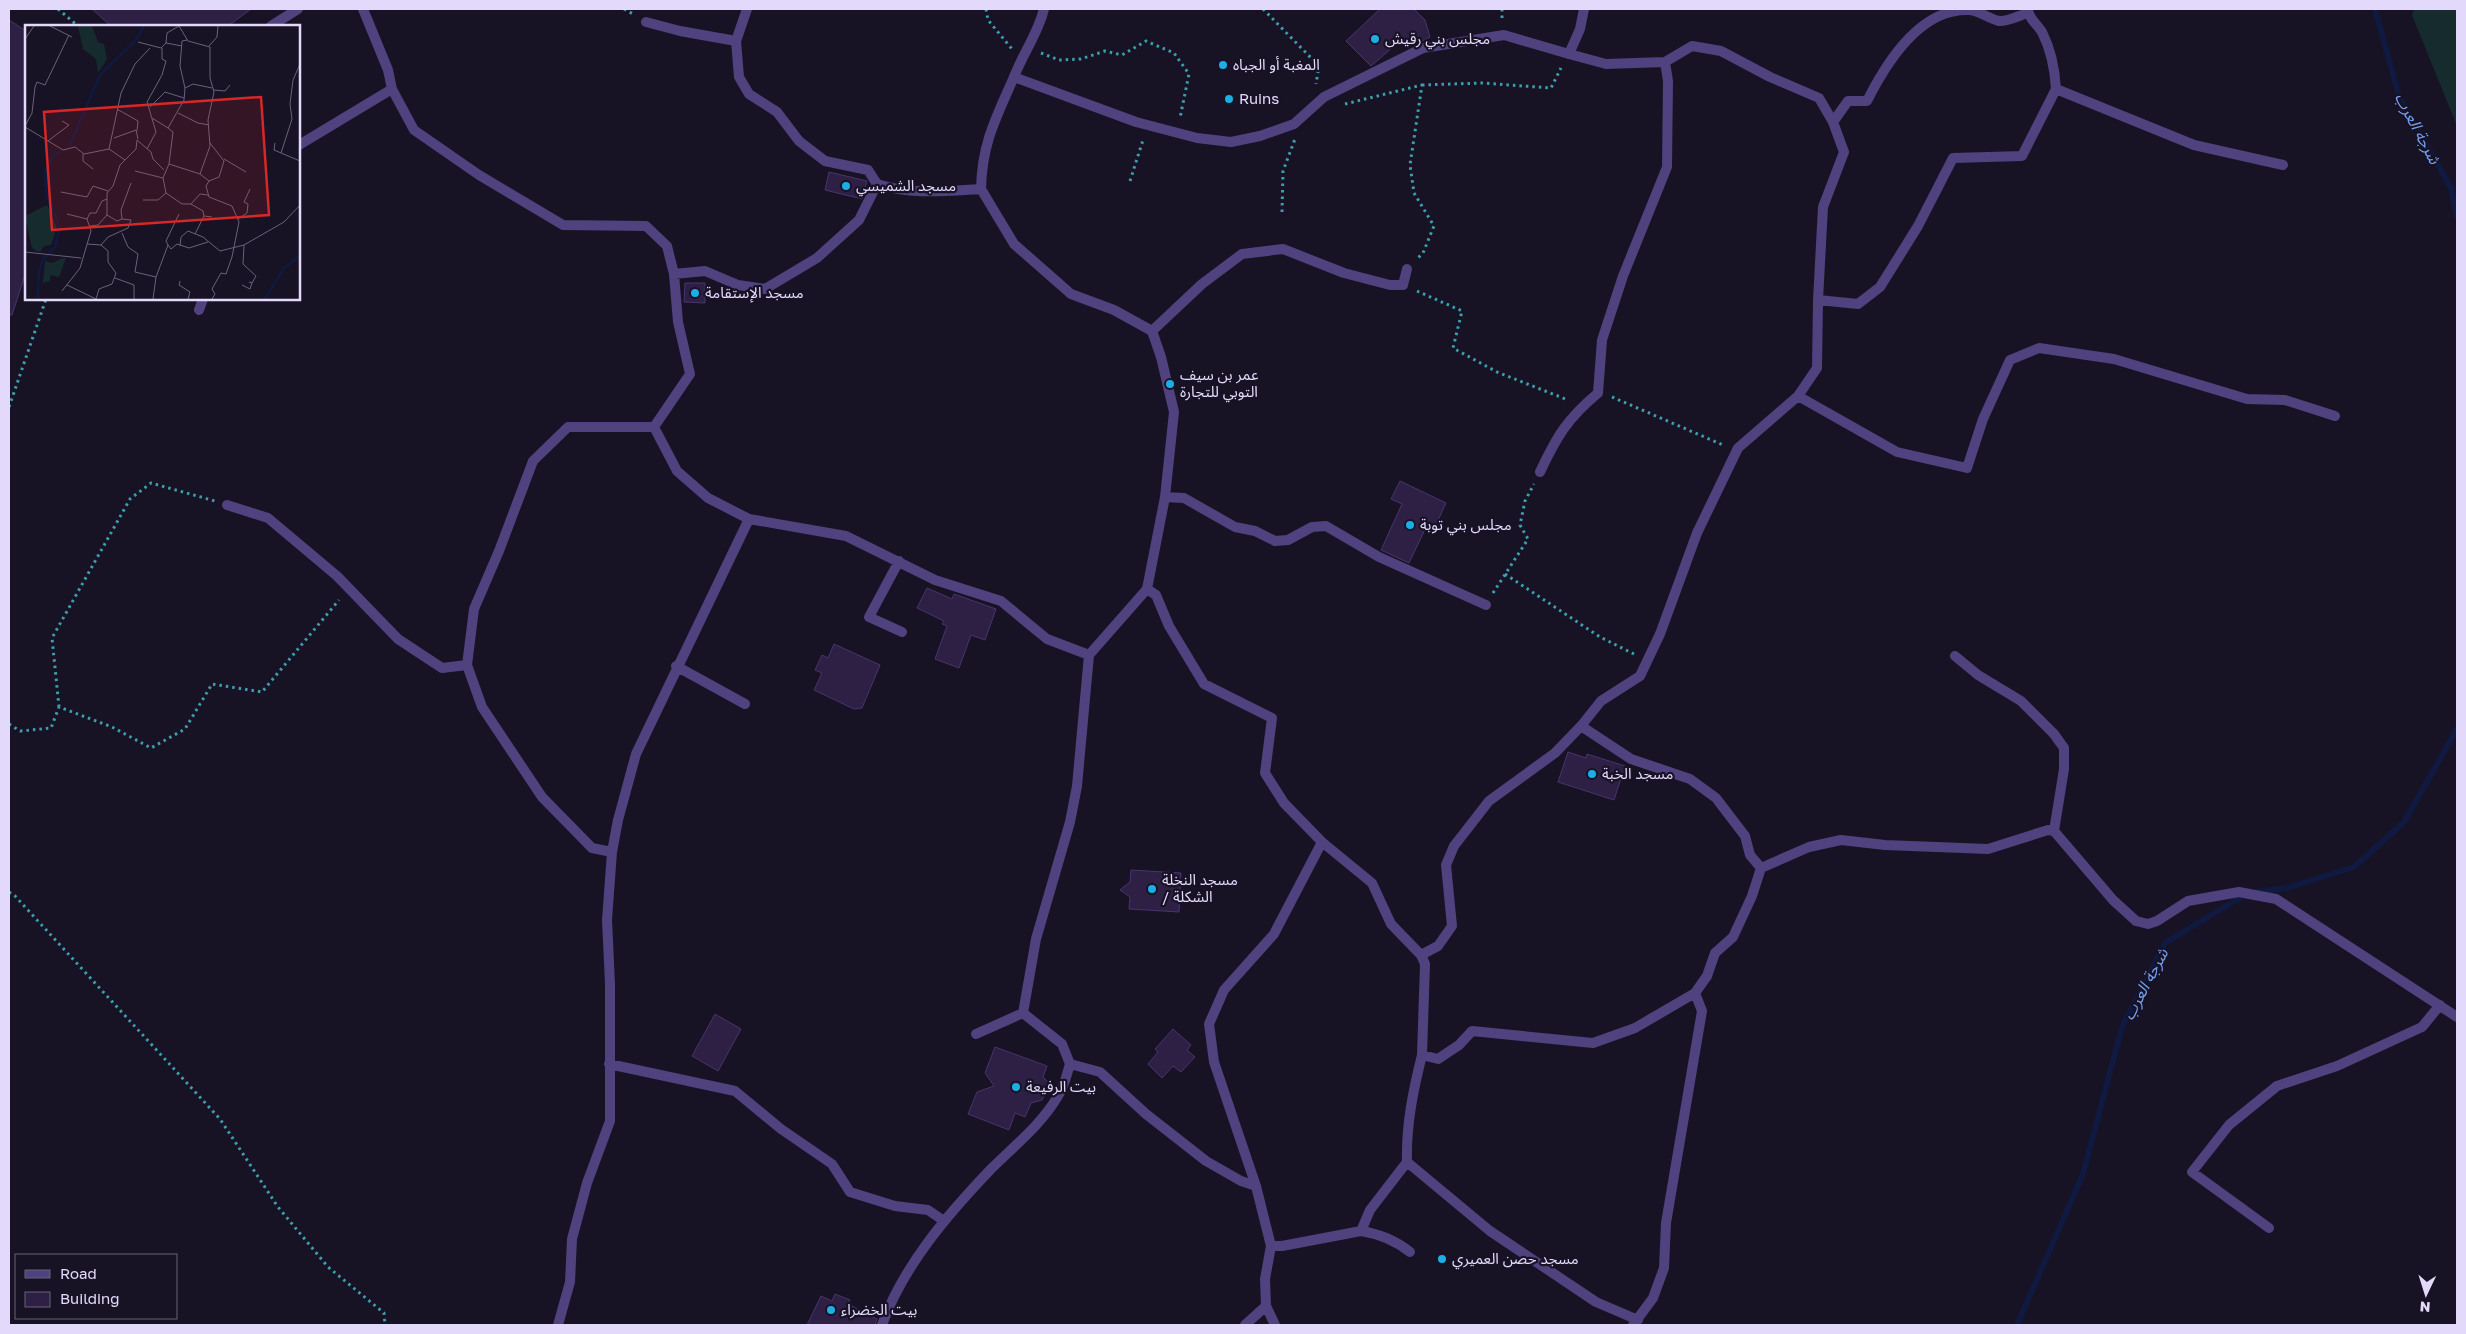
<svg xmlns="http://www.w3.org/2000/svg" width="2466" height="1334" font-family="'Golos Text','Noto Sans Arabic',sans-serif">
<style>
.green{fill:#152b2e}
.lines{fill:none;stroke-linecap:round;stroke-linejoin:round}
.stream{stroke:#10193f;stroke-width:6}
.building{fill:#2d2044;stroke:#49346d}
.path{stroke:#3d9fac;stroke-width:3;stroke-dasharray:2.5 4;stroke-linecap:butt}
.lane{stroke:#4f427f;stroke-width:10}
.street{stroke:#4f427f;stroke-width:10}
.poi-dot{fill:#1bafe6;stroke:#181225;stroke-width:2}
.labels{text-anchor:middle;stroke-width:4.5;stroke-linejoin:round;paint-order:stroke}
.poi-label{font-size:15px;fill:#e3dafb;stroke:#181225;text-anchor:start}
.water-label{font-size:16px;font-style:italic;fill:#73a1f0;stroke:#181225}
.inset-river{fill:none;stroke:#10193f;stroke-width:2.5}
.inset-road{fill:none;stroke:#69627b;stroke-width:1}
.view{fill:#d62828;fill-opacity:0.15;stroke:#d62828;stroke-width:2.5}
.inset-edge{fill:none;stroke:#e3dafb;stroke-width:2.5}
</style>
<rect width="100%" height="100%" fill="#181225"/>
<!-- green -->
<path class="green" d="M2414,9H2457V126L2412,15Z"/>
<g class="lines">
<!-- stream -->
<path class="stream" d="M2375,9L2399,96L2451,188L2457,216
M2256,892L2287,888L2354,867L2404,822L2457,729
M2017,1325L2083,1174L2122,1027L2165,943L2246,894"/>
</g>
<!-- building -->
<path class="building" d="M92,9H251L228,26H111Z
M1380,9H1414L1425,20L1430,37L1420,42L1401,40L1371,66L1346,41Z
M9,20L26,31V272L12,315H9Z
M829,172L867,181L862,199L825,190Z
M685,283H705V303L684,302Z
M1400,481L1446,503L1435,527L1428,523L1409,563L1381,550L1402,504L1391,499Z
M927,588L952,599L954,594L996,609L985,640L971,635L959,668L935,659L947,626L942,624L944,621L917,608Z
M834,644L880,665L862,708L854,709L814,690L822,673L815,670L822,655L828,658Z
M1568,752L1586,758L1587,754L1625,766L1614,800L1558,782Z
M1131,870L1181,873L1179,912L1129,909L1130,897L1120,890L1130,882Z
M715,1014L741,1029L718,1071L692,1056Z
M1173,1029L1191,1045L1187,1050L1195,1057L1181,1072L1173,1066L1162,1078L1148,1064L1158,1052L1155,1049Z
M995,1047L1047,1066L1043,1077L1050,1084L1042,1100L1031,1103L1025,1117L1015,1113L1009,1130L968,1114L977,1092L994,1086L985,1073Z
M835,1294L850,1300L848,1304L877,1319L875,1325H807L821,1296L832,1301Z"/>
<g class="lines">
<!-- path -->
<path class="path" d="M58,9L78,26
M624,9L635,15
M986,9L988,20L1012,49
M1263,9L1319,66L1316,84
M1502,9V20
M1041,53L1059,60L1081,59L1105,51L1122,55L1146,41L1174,53L1189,74L1180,118
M1422,85L1482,83L1551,88L1561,68
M1345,104L1422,85L1410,165L1414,193L1434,226L1423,253L1416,260
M1130,181L1143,140
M1282,212L1283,171L1295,139
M1417,291L1462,311L1453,348L1497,372L1568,400
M1612,397L1723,445
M9,407L46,299
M1505,574L1600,637L1636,655
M1493,593L1528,539L1520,525L1525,501L1534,484
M59,707L52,638L130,499L151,483L215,501
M9,724L20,731L51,728L59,707L112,727L151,748L185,729L212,684L262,692L339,600
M9,892L15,896L220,1119L278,1207L328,1267L384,1313L385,1325"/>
<!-- lane -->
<path class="lane" d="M981,189C982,143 996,118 1014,77L1136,122L1197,138L1231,142L1260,136L1294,124L1324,97L1423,48L1504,35L1569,54"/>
<!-- street -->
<path class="street" d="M363,9L388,70L392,89L414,130L479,175L563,225L646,226L667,246L674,274L678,322L690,374L654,427L677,471L708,498L749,519L636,754L618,820L612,852L607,920L610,984V1121L587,1183L572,1239L570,1282L558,1325
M2028,9C2028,18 2037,24 2042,32C2051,50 2055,70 2056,89L2194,145L2283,165
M646,22L680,31L736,41L739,77L749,94L777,112L799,141L825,161L868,170L877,184
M271,26L298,9
M736,41L747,9
M1014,77C1023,53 1038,34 1044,9
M1833,122L1848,101H1867C1886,63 1920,7 1970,10C1980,11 1989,19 1999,21C2007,22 2020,15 2028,13
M299,145L392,89
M674,274L705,271L738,285L765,289L817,258L859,220L877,184C910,195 946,191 981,189L1014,244L1071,294L1114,310L1152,331L1161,357L1174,412L1165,497L1147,589L1089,655
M1818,300L1858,304L1880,287L1918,226L1953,158L2022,156L2056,89
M199,310L203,299
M1152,331L1202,284L1242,254L1283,249L1344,273L1390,285H1403L1407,269
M1798,396L1897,452L1967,468L1983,419L2010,360L2039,348L2114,359L2247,399L2285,400L2335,416
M1540,472C1557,436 1567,419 1598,393L1602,340L1623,276L1667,167L1668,81L1665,62L1606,64L1569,54L1580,29L1584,9
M1165,497L1184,498L1235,527L1255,531L1275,541L1288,540L1312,527L1326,526L1379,557L1486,605
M227,505L268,518L337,576L398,639L442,668L467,665
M749,519L846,536L935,580L1001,601L1047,639L1089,655L1077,786L1070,822L1036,939L1023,1013L1062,1044L1070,1064C1067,1074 1064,1087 1058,1096C1041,1125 1014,1146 991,1169C948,1214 903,1266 882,1325
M899,561L869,617L902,632
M1147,589L1156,595L1169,626L1204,684L1272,718L1265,773L1284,803L1322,842L1372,883L1391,924L1421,955L1438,946L1452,926L1446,865L1454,846L1489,801L1555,753L1581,726L1601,701L1640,676L1660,634L1697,533L1738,448L1798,396L1817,368L1818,300L1823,207L1844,152L1833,122L1819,98L1770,77L1721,51L1692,46L1665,62
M1955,656L1978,675L2021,701L2054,734L2064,748V769L2054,831
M676,666L745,704
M1581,726L1631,759L1690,779L1716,798L1745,836L1750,855L1761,868
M612,852L592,848L542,797L482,707L467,665L474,609L499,551L533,461L568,427H654
M1421,955L1425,964L1422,1055L1438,1059L1459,1045L1472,1031L1593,1043L1635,1028L1695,993
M976,1034L1023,1013
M1422,1055C1413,1091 1406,1125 1407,1162L1490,1231L1596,1302L1638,1320
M609,1064L735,1091L781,1129L832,1164L850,1192L895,1206L928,1210L944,1221
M1070,1064L1100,1072L1146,1114L1206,1161L1241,1181L1256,1186
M2269,1228L2192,1172L2229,1125L2277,1086L2337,1066L2422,1027L2440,1005
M1361,1231C1380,1234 1395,1240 1410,1252
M1271,1246H1282L1361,1231L1370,1210L1407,1162
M1245,1325L1266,1306
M1275,1325L1266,1306L1265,1279L1271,1246L1256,1186L1214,1062L1209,1024L1224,990L1274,934L1322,842
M1633,1325L1653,1298L1664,1268L1666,1223L1702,1011L1695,993L1707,976L1715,953L1733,937L1752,896L1761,868L1809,847L1841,840L1885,845L1988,849L2048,830L2054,831L2113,900L2136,921L2148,924L2157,921L2188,901L2239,892L2276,899L2457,1017"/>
</g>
<!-- markers -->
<g class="poi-dot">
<circle cx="1375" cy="39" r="5"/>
<circle cx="1223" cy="65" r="5"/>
<circle cx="1229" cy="99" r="5"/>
<circle cx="846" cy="186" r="5"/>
<circle cx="695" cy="293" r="5"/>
<circle cx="1170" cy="384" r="5"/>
<circle cx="1410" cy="525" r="5"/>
<circle cx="1592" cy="774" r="5"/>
<circle cx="1152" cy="889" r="5"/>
<circle cx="1016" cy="1087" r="5"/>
<circle cx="1442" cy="1259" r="5"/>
<circle cx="831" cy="1310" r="5"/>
</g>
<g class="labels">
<!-- poi labels -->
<g class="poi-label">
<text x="1385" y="44">مجلس بني رقيش</text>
<text x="1233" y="70">المغبة أو الجباه</text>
<text x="1239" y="104">Ruins</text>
<text x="856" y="191">مسجد الشميسي</text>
<text x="705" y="298">مسجد الإستقامة</text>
<text x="1180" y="380">عمر بن سيف<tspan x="1180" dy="17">التوبي للتجارة</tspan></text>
<text x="1420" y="530">مجلس بني توبة</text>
<text x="1602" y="779">مسجد الخبة</text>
<text x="1162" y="885">مسجد النخلة<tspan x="1162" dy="17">/ الشكلة</tspan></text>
<text x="1026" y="1092">بيت الرفيعة</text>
<text x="1452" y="1264">مسجد حصن العميري</text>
<text x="841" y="1315">بيت الخضراء</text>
</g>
<!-- water labels -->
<g class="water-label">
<text transform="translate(2418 128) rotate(62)" y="6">شرجة العرب</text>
<text transform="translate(2145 984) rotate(-62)" y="6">شرجة العرب</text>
</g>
</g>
<!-- overview -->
<g transform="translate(25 25)">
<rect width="275" height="275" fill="#181225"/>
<path d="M53,1H67L73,17L79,19L82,34L73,48L71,34L58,24ZM22,180L32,203L26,220L19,221L15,227L9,225L6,220L0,191ZM38,233H41L34,252L25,250V256L18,258L20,236L27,238Z" fill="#152b2e"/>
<path class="inset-river" d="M44,122L75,50L110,16L119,1M13,274L14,246L18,235L30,222L35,203L21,168L20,147L27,132L36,126M240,274L259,243L275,231"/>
<path class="inset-road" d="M25,1L47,12M154,1L163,16L185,22V53L189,67L183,95L185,121L175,149L184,156L181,161L184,172L207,181L214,197L207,232L201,249L196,248L187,264L190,269L187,274M0,14L9,1M162,15L157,16L155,41L160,63L159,75L143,103L148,107L144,139L175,149M113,17L136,23L141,18L142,8L154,1M141,18L157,21M184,21L192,12L193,1M160,63L168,59L187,63M189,65L200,66L205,60M125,82L140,67L159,73M92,84L113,96L112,106M153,88L173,98L184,100M127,93L143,103M0,101L7,88L10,62L12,57L20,60L44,10M0,102L38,125L50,122L59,129L84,124L96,68L110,39L125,23M89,113L111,105L113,114M23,116L44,100L37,96M250,118L249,125L275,136M84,124L100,135M122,124L131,107L122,77L137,50L141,36L137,34V23M256,128L267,94L265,79L268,55L275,39M58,129V136L68,144M199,134L221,147M144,139L138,153L141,168L157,179H166L175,169L183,170M110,146L138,153M184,156L194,152L199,136L185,118M36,167L62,172L68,161L83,166M118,175H133L141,168M166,179L178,186L179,191L187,192M82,190L92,196L97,194M62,194L65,188H71L77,176L82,174M213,194L222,188L223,179L219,177L225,164M65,201L73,200L82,190V168L88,161L95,140L111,124L112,115L126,127L128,134L139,145M97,208L103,222L113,229L110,247L131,252M170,209L179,191M76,220L83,212L103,203L106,195L97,194L96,185L106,158M143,220L146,224L152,219L164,223L183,217M219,220L218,239L231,251L227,258L224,257M155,221L156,212L163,206L178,212L195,226L219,220L259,197L275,180M0,227L56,233M90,253L109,260V274M155,256L154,260L165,267L163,274M42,260L71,274L74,264L87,259L91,248L83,237V226L76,220L62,219M217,260L225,264L227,258M37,266L55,243L66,206L62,194L42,189M128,274L131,252L143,220L141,216L154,189"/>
<path class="view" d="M236,72L244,190L27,205L19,87Z"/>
<rect width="275" height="275" class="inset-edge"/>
</g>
<!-- border -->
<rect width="2466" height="1334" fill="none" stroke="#e3dafb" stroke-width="20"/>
<!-- legend -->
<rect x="15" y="1254" width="162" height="65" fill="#181225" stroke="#69627b"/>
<rect x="25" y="1270" width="25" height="8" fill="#4f427f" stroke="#69627b"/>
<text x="60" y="1279" font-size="15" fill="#e3dafb">Road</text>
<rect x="25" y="1292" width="25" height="15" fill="#2d2044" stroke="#69627b"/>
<text x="60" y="1304" font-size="15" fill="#e3dafb">Building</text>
<!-- north arrow -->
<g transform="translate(2426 1294) rotate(184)" stroke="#181225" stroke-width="4" paint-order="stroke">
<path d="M0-4L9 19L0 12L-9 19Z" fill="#e3dafb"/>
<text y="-8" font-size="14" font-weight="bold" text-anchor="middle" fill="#e3dafb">N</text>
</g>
</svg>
